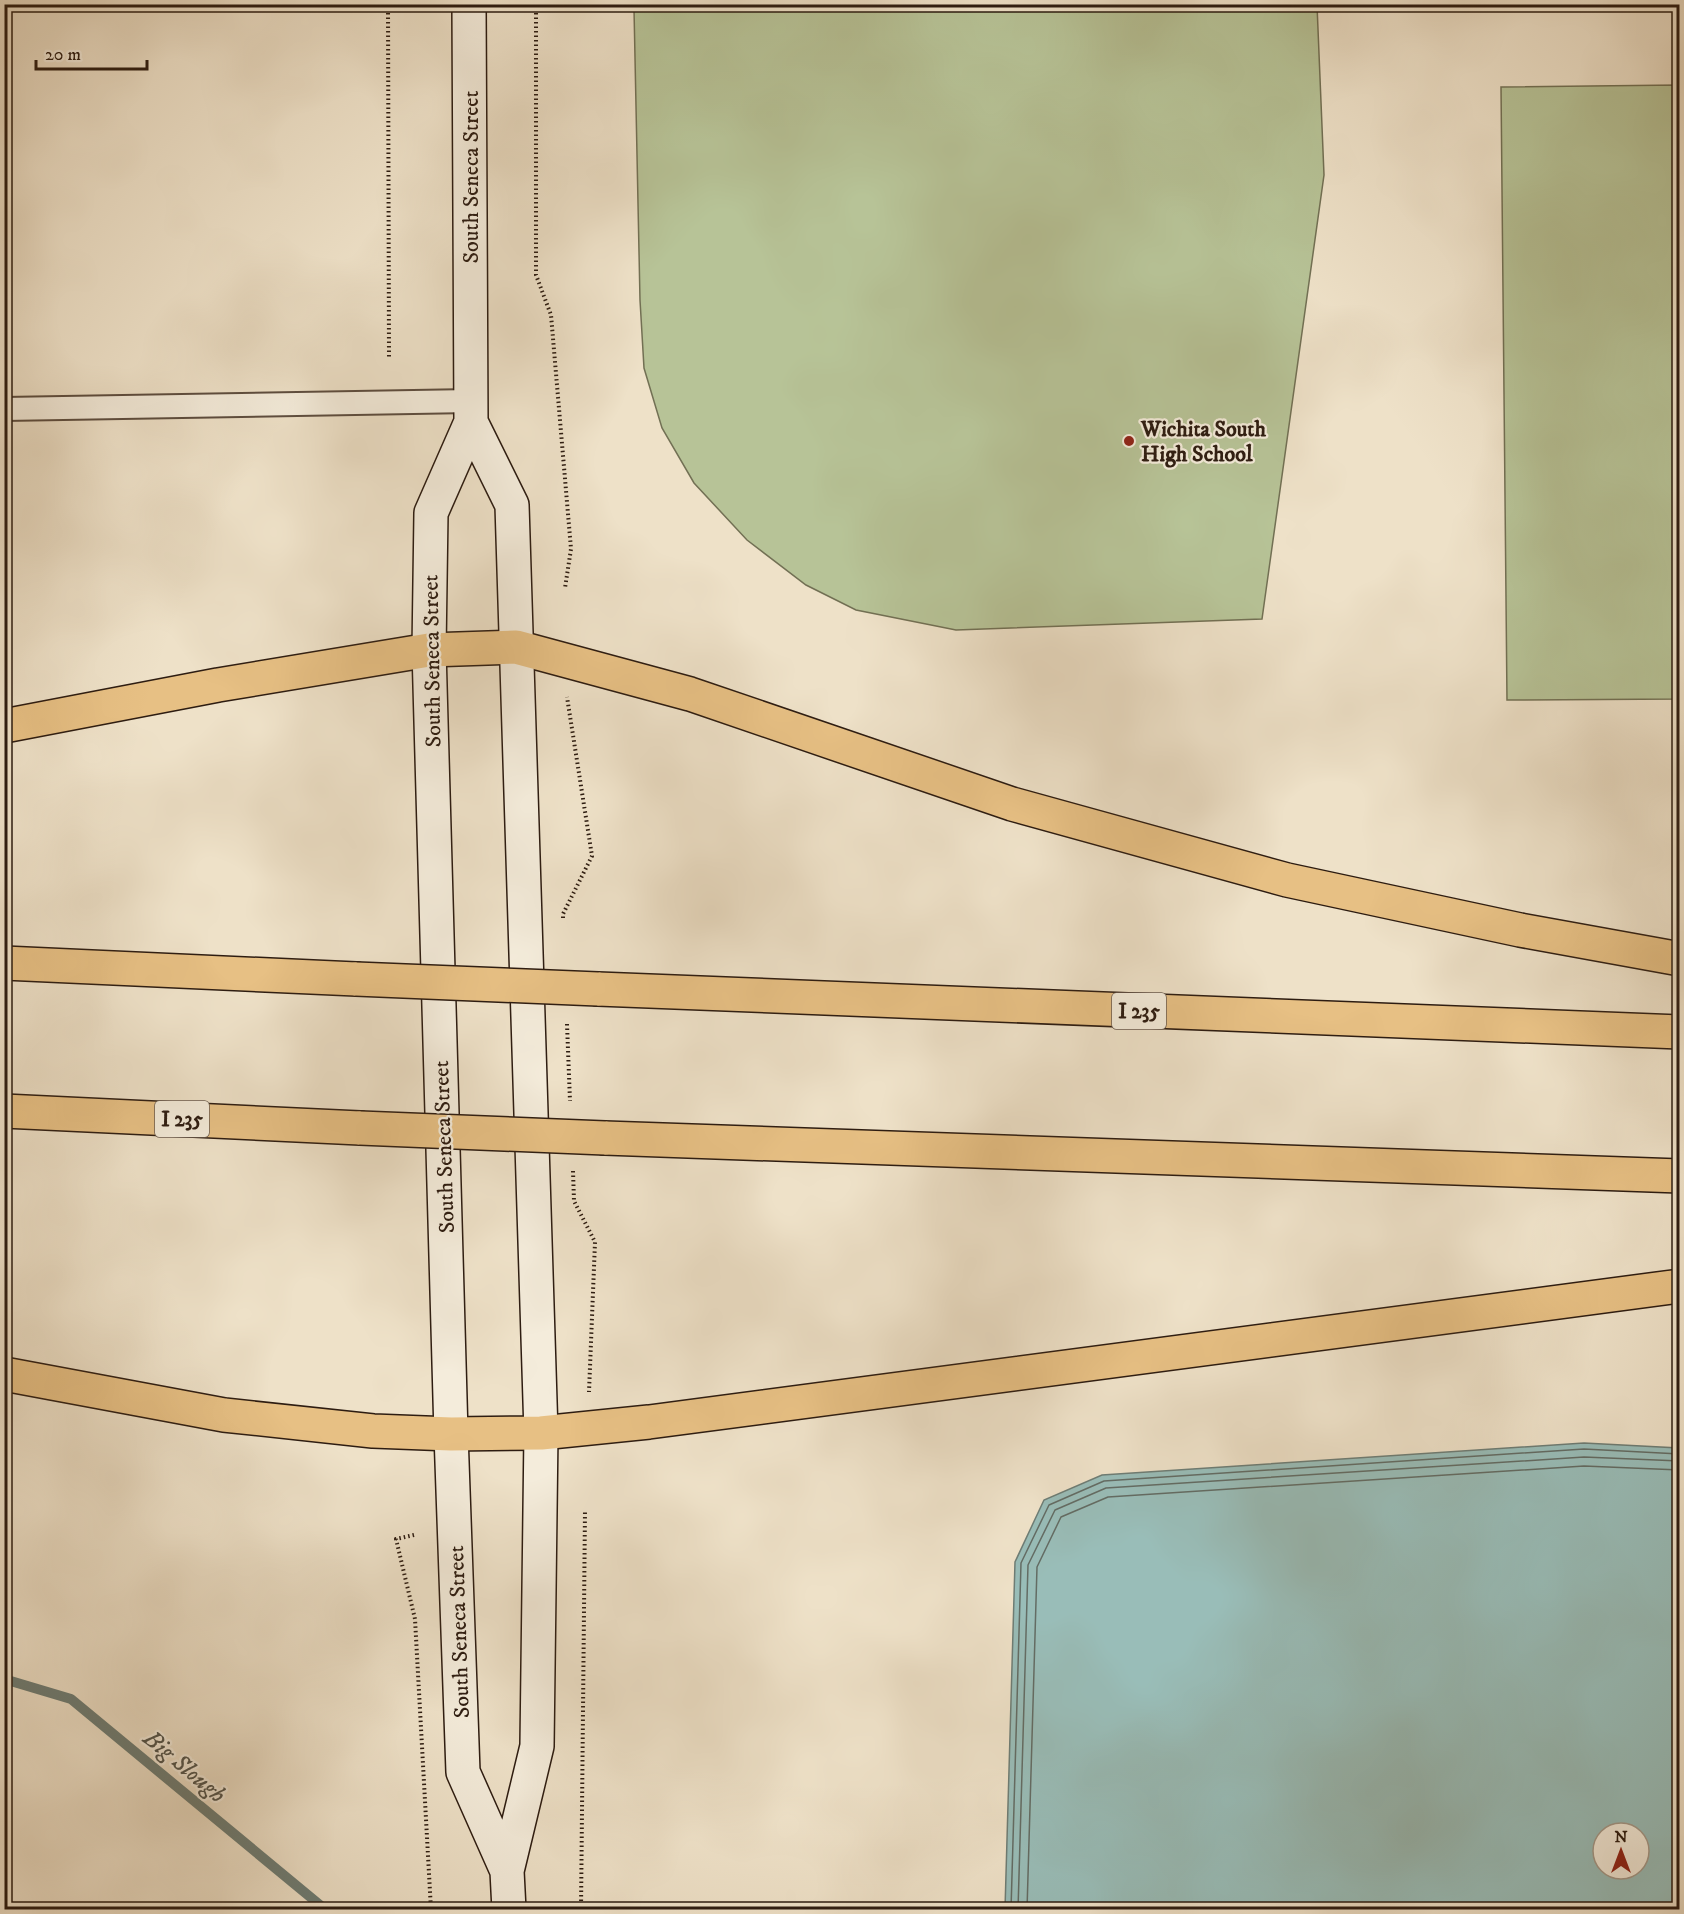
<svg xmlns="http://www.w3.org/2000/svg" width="1684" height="1914" font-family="'IM FELL DW Pica',serif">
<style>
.green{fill:#b7c397;stroke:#727054;stroke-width:1.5}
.water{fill:#99bdb8;stroke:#6e7d75;stroke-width:1.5;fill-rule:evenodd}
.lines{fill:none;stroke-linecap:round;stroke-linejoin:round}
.shore{stroke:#636c64;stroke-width:1.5}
.stream{stroke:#6e7d75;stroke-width:10}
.lane-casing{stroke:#5d4d3f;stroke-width:26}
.secondary-casing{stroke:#2d1c11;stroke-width:36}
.highway-casing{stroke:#2d1c11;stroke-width:36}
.path{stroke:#2d1c11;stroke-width:4;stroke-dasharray:1.5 3;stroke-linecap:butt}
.lane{stroke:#f4ecdb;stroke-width:22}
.secondary{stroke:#f4ecdb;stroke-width:33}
.highway{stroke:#e7c084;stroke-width:33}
.highway-bridge-casing{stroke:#2d1c11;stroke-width:36;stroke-linecap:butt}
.highway-bridge{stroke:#e7c084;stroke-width:33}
.poi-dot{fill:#8f2418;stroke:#f4ecdb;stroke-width:2}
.labels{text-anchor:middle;stroke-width:4.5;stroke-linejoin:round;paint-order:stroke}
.shield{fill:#f4ecdb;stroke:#695a4e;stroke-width:1.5}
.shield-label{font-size:21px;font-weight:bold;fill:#2d1c11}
.street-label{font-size:22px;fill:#2d1c11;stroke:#f4ecdb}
.poi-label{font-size:22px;font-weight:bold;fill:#2d1c11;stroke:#f4ecdb;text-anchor:start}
.water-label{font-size:24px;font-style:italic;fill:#53544b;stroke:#f4ecdb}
</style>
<rect width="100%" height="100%" fill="#eee1c8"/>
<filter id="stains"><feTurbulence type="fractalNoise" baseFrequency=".00333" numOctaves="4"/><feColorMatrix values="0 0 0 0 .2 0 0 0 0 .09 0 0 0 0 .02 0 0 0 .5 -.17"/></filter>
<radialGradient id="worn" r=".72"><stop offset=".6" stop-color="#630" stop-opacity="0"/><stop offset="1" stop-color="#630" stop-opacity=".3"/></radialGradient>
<!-- green -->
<path class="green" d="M665,5H1317L1324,175L1262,619L956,630L856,610L806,585L747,540L694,483L662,428L644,368L640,300L634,9Z
M1679,85V699L1507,700L1501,87Z"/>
<!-- water -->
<path class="water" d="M1584,1443L1679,1448V1909H1005L1015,1562L1044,1500L1102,1475ZM1603,1833H1639V1869H1603Z"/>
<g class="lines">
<!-- shore -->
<path class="shore" d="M1011,1910L1021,1563L1049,1505L1104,1481L1584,1449L1680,1454
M1018,1910L1028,1565L1055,1510L1106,1488L1584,1457L1680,1461
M1027,1910L1037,1567L1061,1517L1108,1497L1584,1466L1680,1470"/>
<!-- stream -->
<path class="stream" d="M4,1679L71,1699L326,1910"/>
<!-- lane casing -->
<g class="lane-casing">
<path id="lane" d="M4,409L471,401"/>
</g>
<!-- secondary casing -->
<g class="secondary-casing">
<path id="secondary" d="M469,4L471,422L512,505L541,1433L537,1746L507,1871L509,1910
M471,422L431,513L429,650L451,1434L463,1772L507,1871"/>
</g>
<!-- highway casing -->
<g class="highway-casing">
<path id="highway" d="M4,726L218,685L429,650L516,647L690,694L1012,804L1287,880L1520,930L1680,959
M4,963L356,979
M598,989L1680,1032
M4,1111L360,1128
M605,1138L1680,1176
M4,1374L224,1415L373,1431L451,1434L541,1433L649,1422L1680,1286"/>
</g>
<!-- path -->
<path class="path" d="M388,4L389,359
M536,4V275L551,315L571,549L565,588
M563,918V914L592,856L567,697
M567,1024L570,1101
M573,1171L574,1201L595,1242L589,1392
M414,1535L396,1539L415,1619L431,1910
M581,1910L585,1510"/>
<!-- lane -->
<use href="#lane" class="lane"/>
<!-- secondary -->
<use href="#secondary" class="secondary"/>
<!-- highway -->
<use href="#highway" class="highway"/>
<!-- highway-bridge casing -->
<g class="highway-bridge-casing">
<path id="highway-bridge" d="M356,979L598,989
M360,1128L605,1138"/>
</g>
<!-- highway-bridge -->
<use href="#highway-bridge" class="highway-bridge"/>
</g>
<!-- markers -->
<circle class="poi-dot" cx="1129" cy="441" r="6"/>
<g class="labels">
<!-- shield labels -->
<g class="shield">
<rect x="1112" y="993" width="54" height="36" rx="4.5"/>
<rect x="155" y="1101" width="54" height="36" rx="4.5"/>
</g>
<g class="shield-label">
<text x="1139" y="1018">I 235</text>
<text x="182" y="1126">I 235</text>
</g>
<!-- street labels -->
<g class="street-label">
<text transform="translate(470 177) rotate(-90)" y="8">South Seneca Street</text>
<text transform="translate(431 661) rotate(-91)" y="8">South Seneca Street</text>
<text transform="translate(443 1147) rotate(-92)" y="8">South Seneca Street</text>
<text transform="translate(458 1632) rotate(-92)" y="8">South Seneca Street</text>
</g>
<!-- poi labels -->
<g class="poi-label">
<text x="1141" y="436">Wichita South<tspan x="1141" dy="25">High School</tspan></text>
</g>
<!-- water labels -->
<g class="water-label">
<text transform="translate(185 1766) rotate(40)" y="8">Big Slough</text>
</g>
</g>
<!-- margin -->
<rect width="1684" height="1914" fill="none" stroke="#eee1c8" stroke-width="24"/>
<rect x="6" y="6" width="1672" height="1902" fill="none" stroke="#2d1c11" stroke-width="3"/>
<rect x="12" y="12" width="1660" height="1890" fill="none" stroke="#2d1c11" stroke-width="1.5"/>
<!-- north arrow -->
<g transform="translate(1621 1851)"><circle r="28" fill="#f4ecdb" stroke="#a4998a" stroke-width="1.5"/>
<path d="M0-4.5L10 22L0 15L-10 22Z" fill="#8f2418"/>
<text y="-9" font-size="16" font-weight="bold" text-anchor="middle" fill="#2d1c11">N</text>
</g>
<!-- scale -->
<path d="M36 60v9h111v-9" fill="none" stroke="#2d1c11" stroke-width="3"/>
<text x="45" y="60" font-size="18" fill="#2d1c11" stroke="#f4ecdb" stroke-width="4.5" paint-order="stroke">20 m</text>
<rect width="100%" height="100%" filter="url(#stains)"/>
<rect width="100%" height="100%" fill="url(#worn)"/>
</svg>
